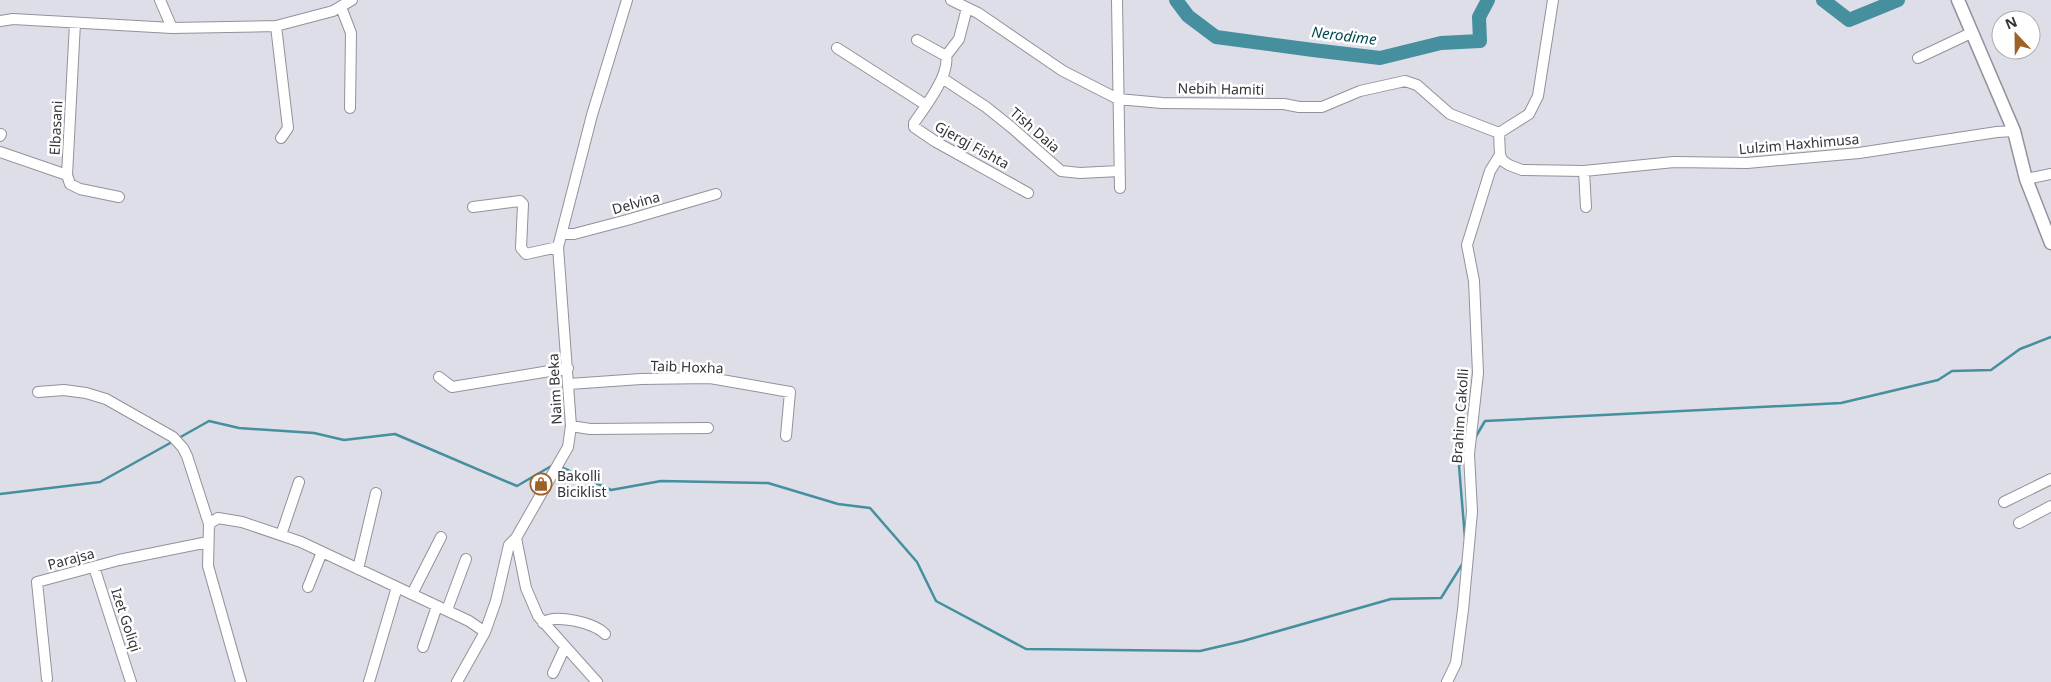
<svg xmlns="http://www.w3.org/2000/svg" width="2051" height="682" font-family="'Noto Sans',sans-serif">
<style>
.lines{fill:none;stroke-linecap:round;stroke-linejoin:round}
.stream{stroke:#458f9e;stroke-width:2.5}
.river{stroke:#458f9e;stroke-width:14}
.minor-casing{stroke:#92929b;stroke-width:12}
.major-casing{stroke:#92929b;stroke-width:15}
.minor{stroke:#fff;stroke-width:10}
.major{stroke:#fff;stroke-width:12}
.labels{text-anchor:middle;stroke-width:5;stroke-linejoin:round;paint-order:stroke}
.street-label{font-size:14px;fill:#343438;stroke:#fff}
.poi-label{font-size:14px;fill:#343438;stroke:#fff;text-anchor:start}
.water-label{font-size:15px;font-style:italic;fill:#034a55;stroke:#fff}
</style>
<rect width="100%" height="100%" fill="#dddee7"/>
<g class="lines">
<!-- stream -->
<path class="stream" d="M1475,438L1485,421L1841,403L1938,380L1952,371L1991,370L2020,349L2051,337
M177,439L209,421L239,428L314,433L344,440L395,434L517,486L553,465
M561,467L611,490L661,481L768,483L838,504L870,508L917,562L936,601L1026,649L1200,651L1243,641L1391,599L1441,598L1463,563
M0,494L100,482L172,442
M1465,538L1459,466L1465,456"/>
<!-- river -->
<path class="river" d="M1176,0L1188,16L1216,37L1313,50L1380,58L1441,43L1480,41L1479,17L1488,0
M1823,0L1849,20L1898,0"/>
<!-- minor casing -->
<g class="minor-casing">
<path id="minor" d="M160,0L172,28
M951,0L978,13L1063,71L1118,99L1162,103L1284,104L1299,107H1322L1360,91L1405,81L1417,85L1450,114L1499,133
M1117,0L1120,188
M1553,0L1538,96L1529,114L1499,133L1500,155L1503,161L1509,165L1522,170L1584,171L1674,162L1747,163L1859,153L1997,132L2014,131
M341,7L351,33L350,108
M967,8L959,39L946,56C950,75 925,107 914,123V127L936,142L1028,193
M0,21L13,19L172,28L276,26L333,11L352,0
M75,23L67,175L70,184L80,189L119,197
M276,26L288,128L281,138
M917,40L946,56
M837,48L926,105
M1918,58L1971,33
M942,78L986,107L1011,127L1061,171L1080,173L1119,171
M0,136L1,134
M0,152L67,175
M1584,171L1586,207
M2026,179L2051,174
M473,207L520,201L523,204L521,248L526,254L558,247
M562,234H574L627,220L716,194
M439,377L452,387L568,368
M569,384L641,379L710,378L790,392L786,436
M38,392L64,390L86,393L106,399L173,437L183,448L187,456L209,524
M571,426L590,429L708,428
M2004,502L2051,479
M2019,523L2051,506
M281,535L299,482
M516,538L526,588L538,616L597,682
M94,567L131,682
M358,569L376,493
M308,587L322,552
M412,594L441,537
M447,610L466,559
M543,623C554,613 595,623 605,634
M423,647L437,606
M553,673L565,647
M47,679L37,582L119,560L208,542
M241,682L208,566L209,524L218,518L242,522L301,542L469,621L485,632
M369,682L397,587
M457,682L485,632L496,601L509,545L516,538L568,447L571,426L558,247L592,115L627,0
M1447,682L1456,663L1463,610L1472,512L1469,454L1478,373L1474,281L1467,245L1490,171L1500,155"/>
</g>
<!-- major casing -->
<g class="major-casing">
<path id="major" d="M1958,0L2014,131L2026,179L2051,243"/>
</g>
<!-- minor -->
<use href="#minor" class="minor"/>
<!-- major -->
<use href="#major" class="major"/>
</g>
<!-- icons -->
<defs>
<g id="shop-ring" transform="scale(1.125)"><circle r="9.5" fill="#fff" stroke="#9e6126" stroke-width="1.5"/><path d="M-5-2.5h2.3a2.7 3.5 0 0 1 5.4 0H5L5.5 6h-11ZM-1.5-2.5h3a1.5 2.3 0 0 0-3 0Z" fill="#9e6126"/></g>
</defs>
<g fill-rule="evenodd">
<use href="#shop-ring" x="541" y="484"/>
</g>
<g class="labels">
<!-- street labels -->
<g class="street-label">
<text transform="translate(1221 89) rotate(1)" y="5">Nebih Hamiti</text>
<text transform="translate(56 128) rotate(-87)" y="5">Elbasani</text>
<text transform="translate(1035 130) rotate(41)" y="5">Tish Daia</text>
<text transform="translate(1799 144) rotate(-5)" y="5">Lulzim Haxhimusa</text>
<text transform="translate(972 145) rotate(29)" y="5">Gjergj Fishta</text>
<text transform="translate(636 203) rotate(-16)" y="5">Delvina</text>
<text transform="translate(687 367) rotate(2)" y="5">Taib Hoxha</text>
<text transform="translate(555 389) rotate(-93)" y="5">Naim Beka</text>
<text transform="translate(1460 416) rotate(-86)" y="5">Brahim Cakolli</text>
<text transform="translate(71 559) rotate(-15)" y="5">Parajsa</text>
<text transform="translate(126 620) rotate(72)" y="5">Izet Goliqi</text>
</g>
<!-- poi labels -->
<g class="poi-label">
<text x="557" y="481">Bakolli<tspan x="557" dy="16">Biciklist</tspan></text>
</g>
<!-- water labels -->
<g class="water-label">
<text transform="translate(1344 36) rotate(7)" y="5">Nerodime</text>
</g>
</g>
<!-- north arrow -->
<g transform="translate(2016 35) rotate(338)"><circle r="24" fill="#ffffff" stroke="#aeaeaf"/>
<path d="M0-4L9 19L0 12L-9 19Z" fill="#9e6126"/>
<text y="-8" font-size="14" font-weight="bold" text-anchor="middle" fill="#343438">N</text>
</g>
</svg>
